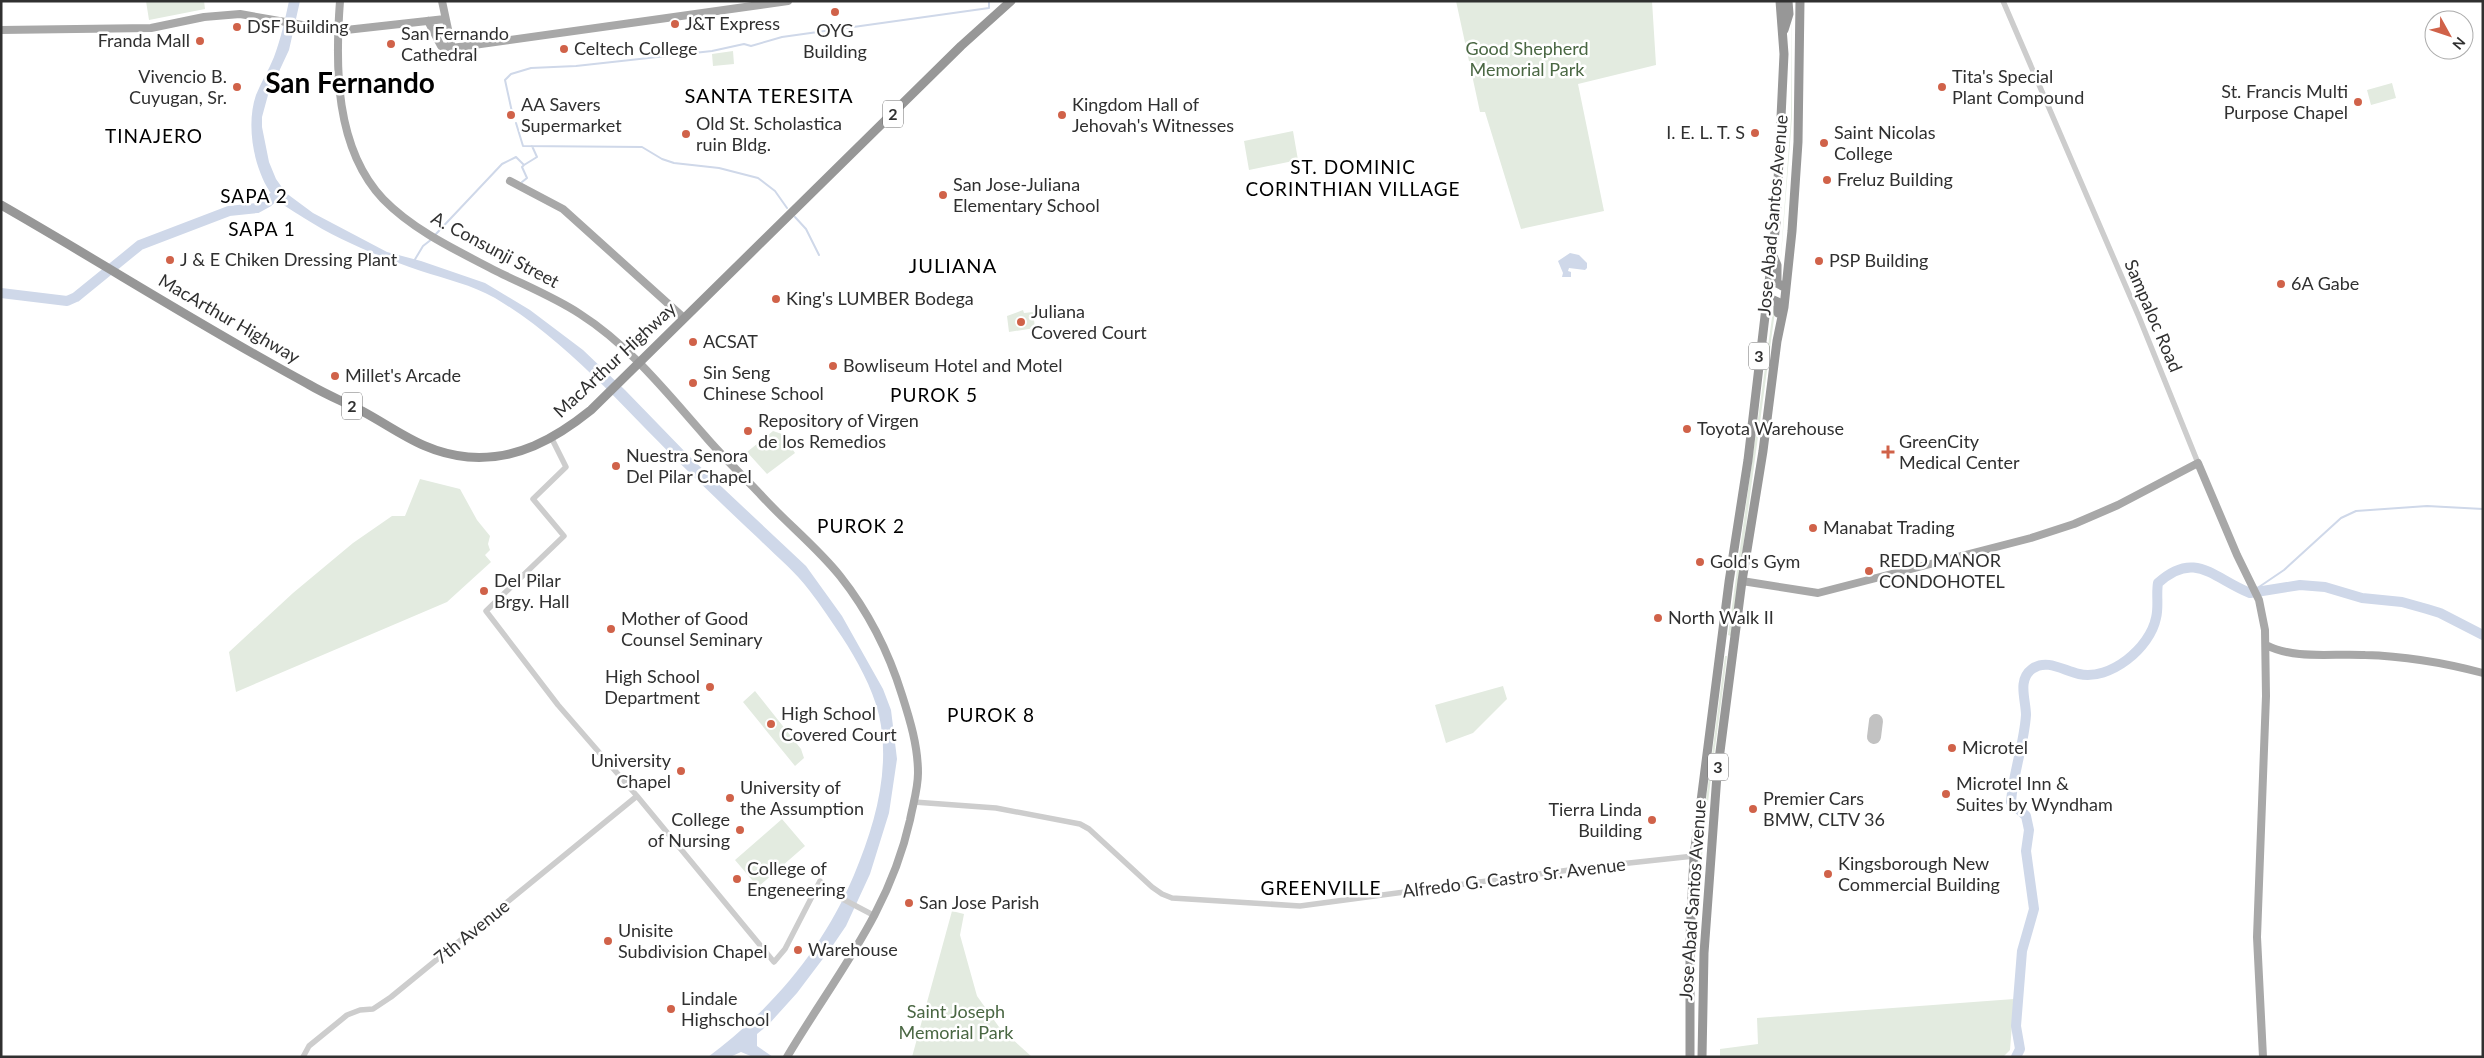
<svg xmlns="http://www.w3.org/2000/svg" width="2484" height="1058" font-family="Lato,sans-serif">
<style>
.green{fill:#e3ebe0}
.water{fill:#cfd8e9}
.lines{fill:none;stroke-linecap:round;stroke-linejoin:round}
.stream{stroke:#cfd8e9;stroke-width:2}
.river{stroke:#cfd8e9;stroke-width:10}
.taxiway{stroke:#c2c2c2;stroke-width:14}
.minor{stroke:#cdcdcd;stroke-width:5.5}
.major{stroke:#a8a8a8;stroke-width:8}
.highway{stroke:#979797;stroke-width:9}
.poi-dot{fill:#d06249;stroke:#fff;stroke-width:2}
.labels{text-anchor:middle;stroke-width:5;stroke-linejoin:round;paint-order:stroke}
.shield{fill:#fff;stroke:#6e6e6e;stroke-width:1}
.shield-label{font-size:16px;font-weight:bold;fill:#303030}
.poi-label{font-size:18px;fill:#303030;stroke:#fff;text-anchor:start}
.park-label{font-size:18px;fill:#4a6743;stroke:#fff}
.street-label{font-size:18px;fill:#303030;stroke:#fff}
.neighbourhood-label{font-size:19px;letter-spacing:1px;fill:#000;stroke:#fff}
.quarter-label{font-size:20px;letter-spacing:1px;fill:#000;stroke:#fff}
.town-label{font-size:28px;font-weight:bold;fill:#000;stroke:#fff}
</style>
<rect width="100%" height="100%" fill="#fff"/>
<!-- green -->
<path class="green" d="M146,1H204L205,9L149,20Z
M1456,1H1652L1656,65L1578,84L1604,211L1521,229L1485,112H1480Z
M1792,1V118L1779,282L1791,118Z
M733,51L734,64L713,66L712,54Z
M2392,83L2396,98L2371,105L2367,90Z
M1293,131L1298,160L1249,170L1244,141Z
M1774,303L1776,304L1731,636L1728,635Z
M1023,310L1024,313L1033,312L1035,328L1009,332L1007,316Z
M773,431L782,434L795,453L767,474L747,452Z
M420,479L460,489L477,520L490,536L488,544L490,550L485,555L491,562L447,602L236,692L229,652L293,593L353,543L392,516H405Z
M1725,656H1727C1717,740 1703,823 1698,907H1695L1702,830Z
M1503,686L1507,699L1473,733L1446,743L1435,705Z
M755,691L801,749L804,758L795,766L743,702Z
M782,819L805,846L758,887L735,860Z
M952,911L964,914L960,935L977,996L999,1027L1032,1057H912Z
M2014,999L2010,1050L2003,1057H1720V1049L1758,1044L1757,1018Z"/>
<!-- water -->
<path class="water" d="M289,1H300L289,50L268,95L262,117V127L269,162L276,179L286,193L313,213L387,252L421,261L485,283L530,310L583,350L625,390L691,458L806,566L842,616L883,689L891,710L897,759L889,813L870,874L846,926L831,948L797,993L769,1024L757,1034V1046L773,1057H753L741,1052L730,1057H708C772,1009 823,949 854,875C875,825 891,769 879,715C872,687 857,660 842,637C831,621 821,605 809,590C795,571 776,556 759,539C736,518 714,496 692,475C628,414 572,344 495,298C472,285 446,279 421,271C380,257 340,241 304,218C293,211 278,203 270,192C253,166 246,124 256,95C261,82 269,70 274,57C281,38 285,20 289,1Z
M1570,253L1579,255L1587,263V268L1585,270L1569,268L1568,271L1571,272V277H1562L1563,273L1558,261Z"/>
<g class="lines">
<!-- stream -->
<path class="stream" d="M512,112L505,80L511,74L531,68L576,66L712,51L744,44L751,46L782,37L989,8V1
M516,123L523,146L642,147L662,159L674,163L719,168L758,178L775,191L787,208
M524,165L537,157L532,146
M522,182L527,178L522,167L524,165
M795,217L806,229L819,255
M435,235L502,164L516,157L524,165
M414,261L423,246L432,239
M2256,589L2284,570L2341,518L2356,511L2427,506L2483,509"/>
<!-- river -->
<path class="river" d="M1,293L67,301L76,297L140,245L229,211L257,208L268,202L278,193
M2016,1057L2020,1049L2016,1026L2022,951L2034,909L2026,851L2029,830L2026,816L2011,802C2013,773 2024,745 2026,715C2026,700 2017,680 2032,669C2047,658 2064,671 2079,674C2110,681 2150,648 2156,618C2159,607 2156,594 2158,583C2195,549 2214,579 2250,593L2300,585L2325,587L2362,598L2402,602L2427,609L2440,613L2483,635"/>
<!-- taxiway -->
<path class="taxiway" d="M1874,737L1876,721"/>
<!-- minor -->
<path class="minor" d="M2003,1L2139,317L2198,463
M552,439L566,467L533,499L564,536L486,611L558,705L637,796L774,962L785,949L820,881
M914,802L996,808L1080,824L1089,829L1152,887L1162,894L1172,898L1300,906L1592,867L1694,856
M818,886L875,916
M303,1057L309,1046L347,1015L360,1010L373,1009L391,997L637,796"/>
<!-- major -->
<path class="major" d="M340,1C335,67 335,148 383,199C414,231 458,251 496,271C524,285 554,297 580,314C630,346 666,392 705,436C722,456 742,475 760,494C785,522 816,546 840,576C867,610 889,653 902,695C910,720 918,746 918,773C918,789 913,804 910,820C889,914 835,976 787,1057
M442,1L452,48
M428,21L441,46L452,48L788,1
M1,30L151,28L204,17L240,14L337,31L445,19
M510,181L563,209L684,318
M1742,581L1818,593L2031,538L2074,524L2118,505L2198,463L2237,555L2259,600L2265,630L2266,696L2257,937L2263,1057
M2266,645C2295,660 2333,653 2365,655C2404,656 2445,663 2483,673"/>
<!-- highway -->
<path class="highway" d="M1784,30L1789,14L1788,1
M1,205C104,264 204,328 308,384C325,394 344,402 362,411C399,431 424,453 468,457C516,461 555,439 591,410L961,46L1011,1
M1772,254L1777,265V283L1786,288
M1767,297L1778,302V313
M1690,1057V938L1694,856L1729,582L1748,460L1776,223L1784,54L1780,1
M1702,1057L1704,953L1717,775L1742,581L1763,451L1777,341L1784,307L1792,231L1798,142L1800,1"/>
</g>
<!-- markers -->
<g class="poi-dot">
<circle cx="835" cy="12" r="5"/>
<circle cx="675" cy="24" r="5"/>
<circle cx="237" cy="27" r="5"/>
<circle cx="200" cy="41" r="5"/>
<circle cx="391" cy="44" r="5"/>
<circle cx="564" cy="49" r="5"/>
<circle cx="237" cy="87" r="5"/>
<circle cx="1942" cy="87" r="5"/>
<circle cx="2358" cy="102" r="5"/>
<circle cx="511" cy="115" r="5"/>
<circle cx="1062" cy="115" r="5"/>
<circle cx="1755" cy="133" r="5"/>
<circle cx="686" cy="134" r="5"/>
<circle cx="1824" cy="143" r="5"/>
<circle cx="1827" cy="180" r="5"/>
<circle cx="943" cy="195" r="5"/>
<circle cx="170" cy="260" r="5"/>
<circle cx="1819" cy="261" r="5"/>
<circle cx="2281" cy="284" r="5"/>
<circle cx="776" cy="299" r="5"/>
<circle cx="1021" cy="322" r="5"/>
<circle cx="693" cy="342" r="5"/>
<circle cx="833" cy="366" r="5"/>
<circle cx="335" cy="376" r="5"/>
<circle cx="693" cy="383" r="5"/>
<circle cx="1687" cy="429" r="5"/>
<circle cx="748" cy="431" r="5"/>
<path d="M1885.5 444.5h5v5h5v5h-5v5h-5v-5h-5v-5h5z"/>
<circle cx="616" cy="466" r="5"/>
<circle cx="1813" cy="528" r="5"/>
<circle cx="1700" cy="562" r="5"/>
<circle cx="1869" cy="571" r="5"/>
<circle cx="484" cy="591" r="5"/>
<circle cx="1658" cy="618" r="5"/>
<circle cx="611" cy="629" r="5"/>
<circle cx="710" cy="687" r="5"/>
<circle cx="771" cy="724" r="5"/>
<circle cx="1952" cy="748" r="5"/>
<circle cx="681" cy="771" r="5"/>
<circle cx="1946" cy="794" r="5"/>
<circle cx="730" cy="798" r="5"/>
<circle cx="1753" cy="809" r="5"/>
<circle cx="1652" cy="820" r="5"/>
<circle cx="740" cy="830" r="5"/>
<circle cx="1828" cy="874" r="5"/>
<circle cx="737" cy="879" r="5"/>
<circle cx="909" cy="903" r="5"/>
<circle cx="608" cy="941" r="5"/>
<circle cx="798" cy="950" r="5"/>
<circle cx="671" cy="1009" r="5"/>
</g>
<g class="labels">
<!-- shield labels -->
<g class="shield">
<rect x="883" y="100.5" width="20" height="27" rx="4"/>
<rect x="1749" y="342.5" width="20" height="27" rx="4"/>
<rect x="342" y="392.5" width="20" height="27" rx="4"/>
<rect x="1708" y="753.5" width="20" height="27" rx="4"/>
</g>
<g class="shield-label">
<text x="893" y="120">2</text>
<text x="1759" y="362">3</text>
<text x="352" y="412">2</text>
<text x="1718" y="773">3</text>
</g>
<!-- poi labels -->
<g class="poi-label">
<text x="685" y="30">J&amp;T Express</text>
<text x="247" y="33">DSF Building</text>
<text x="835" y="37" text-anchor="middle">OYG<tspan x="835" dy="21">Building</tspan></text>
<text x="401" y="40">San Fernando<tspan x="401" dy="21">Cathedral</tspan></text>
<text x="190" y="47" text-anchor="end">Franda Mall</text>
<text x="574" y="55">Celtech College</text>
<text x="227" y="83" text-anchor="end">Vivencio B.<tspan x="227" dy="21">Cuyugan, Sr.</tspan></text>
<text x="1952" y="83">Tita's Special<tspan x="1952" dy="21">Plant Compound</tspan></text>
<text x="2348" y="98" text-anchor="end">St. Francis Multi<tspan x="2348" dy="21">Purpose Chapel</tspan></text>
<text x="521" y="111">AA Savers<tspan x="521" dy="21">Supermarket</tspan></text>
<text x="1072" y="111">Kingdom Hall of<tspan x="1072" dy="21">Jehovah's Witnesses</tspan></text>
<text x="696" y="130">Old St. Scholastica<tspan x="696" dy="21">ruin Bldg.</tspan></text>
<text x="1745" y="139" text-anchor="end">I. E. L. T. S</text>
<text x="1834" y="139">Saint Nicolas<tspan x="1834" dy="21">College</tspan></text>
<text x="1837" y="186">Freluz Building</text>
<text x="953" y="191">San Jose-Juliana<tspan x="953" dy="21">Elementary School</tspan></text>
<text x="180" y="266">J &amp; E Chiken Dressing Plant</text>
<text x="1829" y="267">PSP Building</text>
<text x="2291" y="290">6A Gabe</text>
<text x="786" y="305">King's LUMBER Bodega</text>
<text x="1031" y="318">Juliana<tspan x="1031" dy="21">Covered Court</tspan></text>
<text x="703" y="348">ACSAT</text>
<text x="843" y="372">Bowliseum Hotel and Motel</text>
<text x="703" y="379">Sin Seng<tspan x="703" dy="21">Chinese School</tspan></text>
<text x="345" y="382">Millet's Arcade</text>
<text x="758" y="427">Repository of Virgen<tspan x="758" dy="21">de los Remedios</tspan></text>
<text x="1697" y="435">Toyota Warehouse</text>
<text x="1899" y="448">GreenCity<tspan x="1899" dy="21">Medical Center</tspan></text>
<text x="626" y="462">Nuestra Senora<tspan x="626" dy="21">Del Pilar Chapel</tspan></text>
<text x="1823" y="534">Manabat Trading</text>
<text x="1879" y="567">REDD MANOR<tspan x="1879" dy="21">CONDOHOTEL</tspan></text>
<text x="1710" y="568">Gold's Gym</text>
<text x="494" y="587">Del Pilar<tspan x="494" dy="21">Brgy. Hall</tspan></text>
<text x="1668" y="624">North Walk II</text>
<text x="621" y="625">Mother of Good<tspan x="621" dy="21">Counsel Seminary</tspan></text>
<text x="700" y="683" text-anchor="end">High School<tspan x="700" dy="21">Department</tspan></text>
<text x="781" y="720">High School<tspan x="781" dy="21">Covered Court</tspan></text>
<text x="1962" y="754">Microtel</text>
<text x="671" y="767" text-anchor="end">University<tspan x="671" dy="21">Chapel</tspan></text>
<text x="1956" y="790">Microtel Inn &amp;<tspan x="1956" dy="21">Suites by Wyndham</tspan></text>
<text x="740" y="794">University of<tspan x="740" dy="21">the Assumption</tspan></text>
<text x="1763" y="805">Premier Cars<tspan x="1763" dy="21">BMW, CLTV 36</tspan></text>
<text x="1642" y="816" text-anchor="end">Tierra Linda<tspan x="1642" dy="21">Building</tspan></text>
<text x="730" y="826" text-anchor="end">College<tspan x="730" dy="21">of Nursing</tspan></text>
<text x="1838" y="870">Kingsborough New<tspan x="1838" dy="21">Commercial Building</tspan></text>
<text x="747" y="875">College of<tspan x="747" dy="21">Engeneering</tspan></text>
<text x="919" y="909">San Jose Parish</text>
<text x="618" y="937">Unisite<tspan x="618" dy="21">Subdivision Chapel</tspan></text>
<text x="808" y="956">Warehouse</text>
<text x="681" y="1005">Lindale<tspan x="681" dy="21">Highschool</tspan></text>
</g>
<!-- park labels -->
<g class="park-label">
<text x="1527" y="55">Good Shepherd<tspan x="1527" dy="21">Memorial Park</tspan></text>
<text x="956" y="1018">Saint Joseph<tspan x="956" dy="21">Memorial Park</tspan></text>
</g>
<!-- street labels -->
<g class="street-label">
<text transform="translate(1773 215) rotate(-85)" y="6">Jose Abad Santos Avenue</text>
<text transform="translate(495 250) rotate(28)" y="6">A. Consunji Street</text>
<text transform="translate(2153 316) rotate(67)" y="6">Sampaloc Road</text>
<text transform="translate(229 319) rotate(30)" y="6">MacArthur Highway</text>
<text transform="translate(615 360) rotate(-43)" y="6">MacArthur Highway</text>
<text transform="translate(1514 878) rotate(-7)" y="6">Alfredo G. Castro Sr. Avenue</text>
<text transform="translate(1693 900) rotate(-86)" y="6">Jose Abad Santos Avenue</text>
<text transform="translate(472 932) rotate(-39)" y="6">7th Avenue</text>
</g>
<!-- neighbourhood labels -->
<g class="neighbourhood-label">
<text x="154" y="143">TINAJERO</text>
<text x="1353" y="174">ST. DOMINIC<tspan x="1353" dy="22">CORINTHIAN VILLAGE</tspan></text>
<text x="254" y="203">SAPA 2</text>
<text x="262" y="236">SAPA 1</text>
<text x="934" y="402">PUROK 5</text>
<text x="861" y="533">PUROK 2</text>
<text x="991" y="722">PUROK 8</text>
<text x="1321" y="895">GREENVILLE</text>
</g>
<!-- quarter labels -->
<g class="quarter-label">
<text x="769" y="103">SANTA TERESITA</text>
<text x="953" y="273">JULIANA</text>
</g>
<!-- town labels -->
<g class="town-label">
<text x="350" y="93">San Fernando</text>
</g>
</g>
<!-- border -->
<rect width="2484" height="1058" fill="none" stroke="#303030" stroke-width="5"/>
<!-- north arrow -->
<g transform="translate(2449 35) rotate(130)"><circle r="24" fill="#ffffff" stroke="#acacac"/>
<path d="M0-4L9 19L0 12L-9 19Z" fill="#d06249"/>
<text y="-8" font-size="14" font-weight="bold" text-anchor="middle" fill="#303030">N</text>
</g>
</svg>
